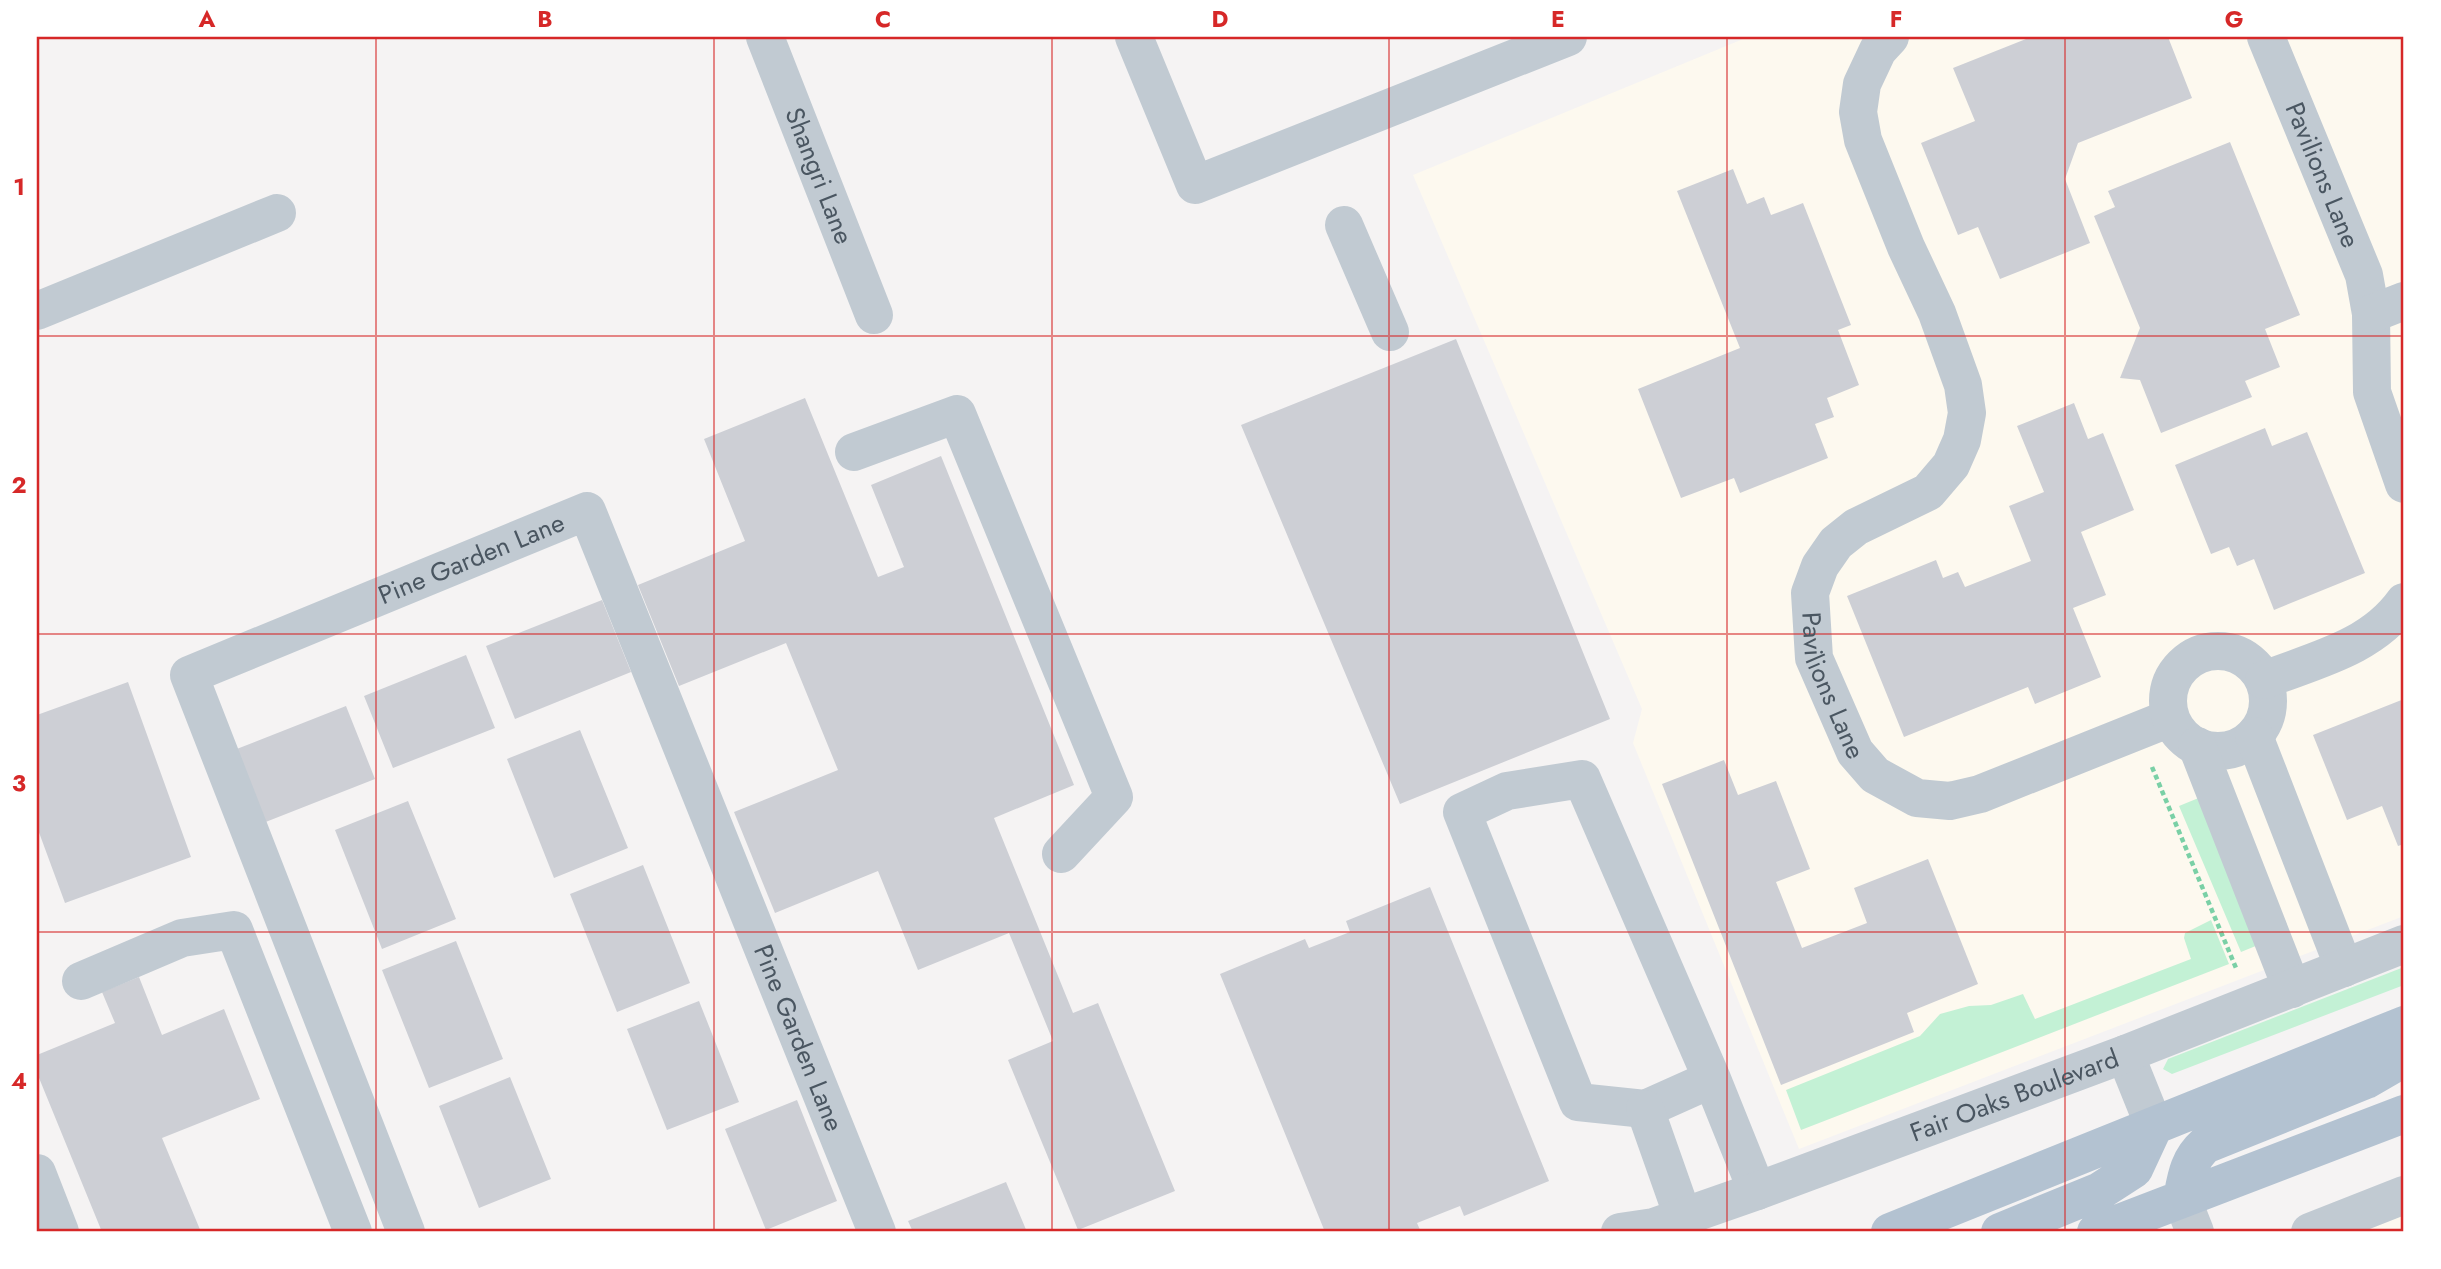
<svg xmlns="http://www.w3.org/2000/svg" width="2441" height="1269" font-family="Jost,sans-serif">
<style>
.commercial{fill:#fdf9ef}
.green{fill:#c3f1d5}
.building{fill:#cdcfd5}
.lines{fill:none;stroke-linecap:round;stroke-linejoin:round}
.path{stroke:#7ad0a6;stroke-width:4.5;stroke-dasharray:5 3.5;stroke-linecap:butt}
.minor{stroke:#c1cad2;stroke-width:38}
.major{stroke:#b3c2d1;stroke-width:38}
.grid{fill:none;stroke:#d62828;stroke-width:2;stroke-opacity:0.55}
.labels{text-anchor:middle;stroke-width:5;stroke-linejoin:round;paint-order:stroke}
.street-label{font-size:26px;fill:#4a5661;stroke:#fff}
.neatline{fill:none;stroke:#d62828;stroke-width:2.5}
.grid-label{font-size:23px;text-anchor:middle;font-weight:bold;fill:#d62828}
</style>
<rect width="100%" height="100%" fill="#f5f3f3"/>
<!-- commercial -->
<path class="commercial" d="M1748,37H2404V916L1799,1149L1633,743L1642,709L1413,175Z
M2404,1194V1232H2294Z"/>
<!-- green -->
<path class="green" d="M2201,797L2263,943L2241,952L2179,806Z
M2211,920L2229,964L1801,1130L1786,1090L1920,1036L1940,1014L1969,1006L1991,1005L2023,994L2035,1019L2191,959L2184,938L2185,933Z
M2404,967V985L2172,1074L2163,1069L2168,1059Z"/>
<!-- building -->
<path class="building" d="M2031,37H2168L2192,98L2078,143L2065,179L2090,243L2000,279L1978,227L1958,235L1921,143L1975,121L1953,68Z
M2230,142L2300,315L2265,329L2280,367L2245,381L2252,397L2161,433L2140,380L2120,378L2140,328L2094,216L2115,207L2108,191Z
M1733,169L1747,204L1764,197L1771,215L1803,203L1851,325L1838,330L1859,385L1827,398L1834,417L1815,424L1828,458L1740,493L1734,478L1681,498L1638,389L1740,348L1677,191Z
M1456,339L1610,719L1400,804L1241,425Z
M805,398L878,577L904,567L871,485L941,456L1074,785L994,818L1073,1013L1098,1003L1175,1191L1078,1230L1008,1060L1053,1041L1009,933L918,970L878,871L775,913L734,812L838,770L786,643L679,686L638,585L745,541L704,439Z
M2074,403L2088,439L2103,433L2134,510L2081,532L2106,595L2073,608L2101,677L2035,704L2028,687L1904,737L1847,596L1936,560L1943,578L1958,572L1965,587L2031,561L2009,506L2044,492L2017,426Z
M2265,428L2272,446L2307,432L2365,573L2274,610L2254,559L2237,566L2229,547L2211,554L2175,465Z
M602,600L631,672L515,719L486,646Z
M466,655L495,728L393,768L364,696Z
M128,682L191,857L65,903L37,827V715Z
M2404,699V844L2398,846L2382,806L2347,820L2313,735Z
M346,706L375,779L258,825L229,752Z
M580,730L628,848L554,878L507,759Z
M1724,760L1738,795L1776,781L1810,869L1776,882L1802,948L1867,923L1854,888L1928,859L1978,984L1907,1013L1914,1032L1781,1085L1662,784Z
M408,801L456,919L382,949L335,830Z
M643,865L690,983L617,1012L570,894Z
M1430,887L1549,1181L1464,1216L1460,1206L1417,1223L1421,1232H1325L1220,974L1305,939L1309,948L1350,932L1346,921Z
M456,941L503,1059L429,1088L382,970Z
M139,977L162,1035L224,1009L260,1099L162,1138L201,1232H102L37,1073V1055L115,1023L102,992Z
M699,1001L739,1102L667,1130L627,1029Z
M510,1077L551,1179L479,1208L439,1106Z
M797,1100L837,1201L766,1230L725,1129Z
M1006,1182L1027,1232H913L908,1221Z"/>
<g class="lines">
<!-- path -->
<path class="path" d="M2152,767L2236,968"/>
<!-- minor -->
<g class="minor">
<path id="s1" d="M765,37L874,315"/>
<path d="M1134,37L1195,185L1568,37"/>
<path id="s2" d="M1890,37L1878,50L1862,84L1858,112L1863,140L1906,247L1937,313L1963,385L1967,413L1962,440L1951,465L1928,492L1856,527L1836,543L1820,566L1810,593L1814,658L1855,752L1875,775L1917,798L1950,801L1980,794L2170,718"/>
<path id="s3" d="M2266,37L2364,275L2371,314L2372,392L2404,484"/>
<path d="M1344,225L1390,332"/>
<path d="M37,311L277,213"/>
<path d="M2371,314L2404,301"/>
<path d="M854,452L957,414L1114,797L1061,854"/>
<circle cx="2218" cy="701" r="50"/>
<path d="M2264,680C2315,660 2371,648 2404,602"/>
<path d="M2254,736L2344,968"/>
<path d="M2197,746L2292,989"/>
<path d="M81,981L182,938L234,930L353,1232"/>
<path d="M2125,1054L2154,1126"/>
<path d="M1712,1079L1645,1109L1578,1102L1462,812L1507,791L1582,779L1712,1079L1757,1191"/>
<path d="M1645,1109L1682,1214"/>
<path d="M37,1173L60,1232"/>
<path d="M2182,1199L2195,1232"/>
<path id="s4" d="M406,1232L189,675L587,511L877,1232"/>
<path id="s5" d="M1620,1232L1654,1227L1757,1191L2125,1054L2404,944"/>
<path d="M2310,1232L2404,1195"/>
</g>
<!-- major -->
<path class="major" d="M2182,1199C2186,1178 2188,1160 2205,1145L2366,1080L2404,1058
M1890,1232L2404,1025
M2000,1232L2100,1191L2134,1169L2154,1126
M2096,1232L2404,1114"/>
</g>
<!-- grid -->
<path class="grid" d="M376,37V1232M714,37V1232M1052,37V1232M1389,37V1232M1727,37V1232M2065,37V1232M37,336H2404M37,634H2404M37,932H2404"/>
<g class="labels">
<!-- street labels -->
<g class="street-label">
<text dy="9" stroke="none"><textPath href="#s3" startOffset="149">Pavilions Lane</textPath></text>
<text dy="9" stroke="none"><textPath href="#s1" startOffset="149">Shangri Lane</textPath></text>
<text dy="9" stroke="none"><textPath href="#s4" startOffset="903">Pine Garden Lane</textPath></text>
<text dy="9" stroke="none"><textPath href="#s2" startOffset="754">Pavilions Lane</textPath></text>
<text dy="9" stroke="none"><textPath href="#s4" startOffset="1596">Pine Garden Lane</textPath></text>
<text dy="9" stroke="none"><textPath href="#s5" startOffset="418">Fair Oaks Boulevard</textPath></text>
</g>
</g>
<!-- border -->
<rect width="2441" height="1269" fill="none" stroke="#ffffff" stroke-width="77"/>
<rect x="38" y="38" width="2364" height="1192" class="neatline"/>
<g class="grid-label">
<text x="207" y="27">A</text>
<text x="545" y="27">B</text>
<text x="883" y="27">C</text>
<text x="1220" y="27">D</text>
<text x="1558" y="27">E</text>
<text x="1896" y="27">F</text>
<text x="2234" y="27">G</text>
<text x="19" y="195">1</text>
<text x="19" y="493">2</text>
<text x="19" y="791">3</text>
<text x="19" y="1089">4</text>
</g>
</svg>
